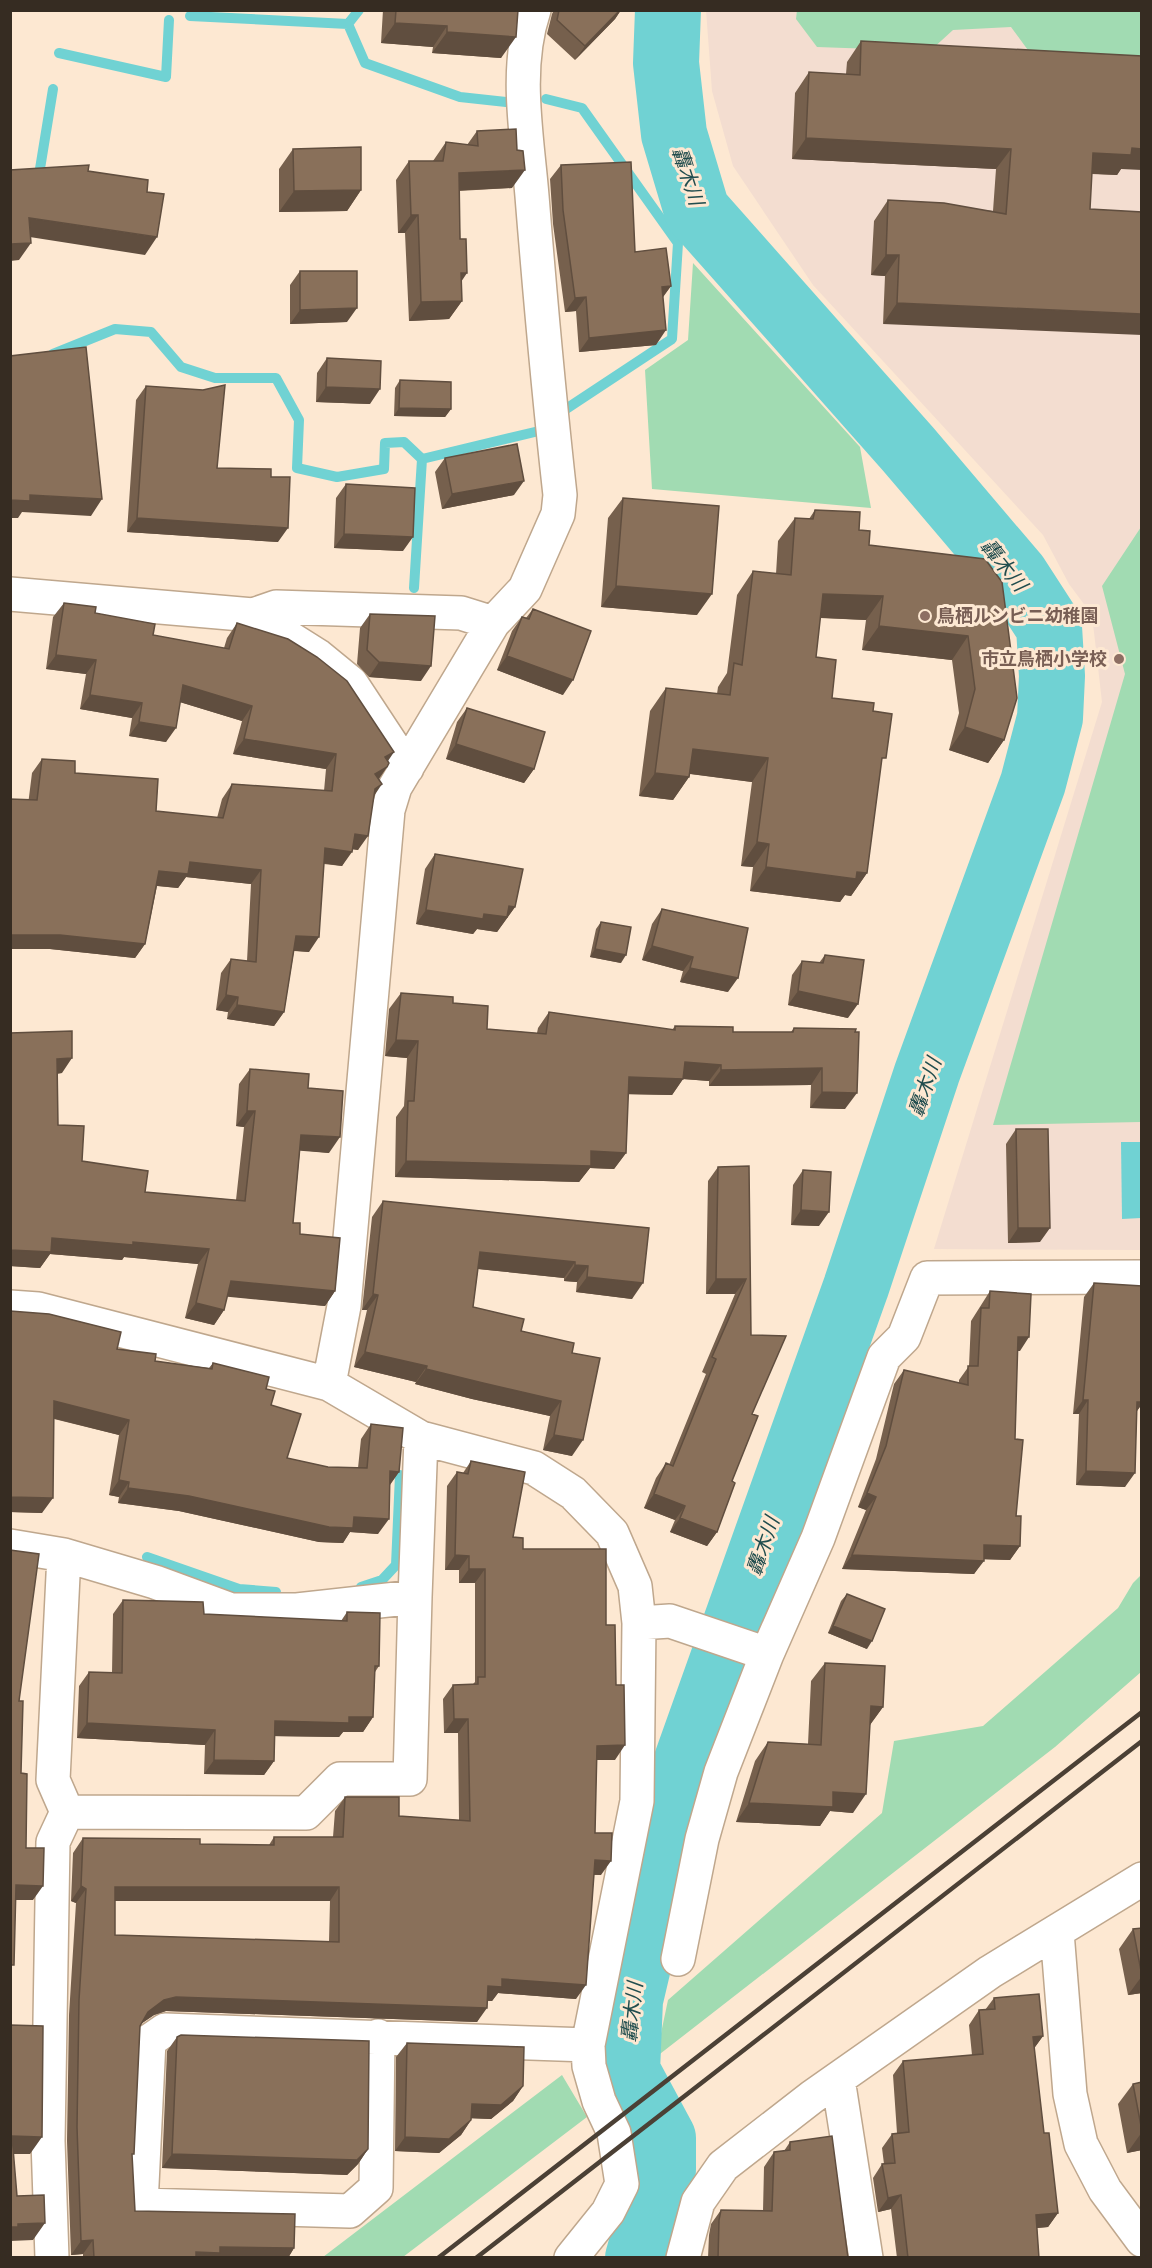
<svg xmlns="http://www.w3.org/2000/svg" width="1152" height="2268" font-family="Cabin,'Noto Sans JP',sans-serif">
<style>
.education{fill:#f3ddd0}
.green{fill:#a1dbb2}
.water{fill:#70d2d3}
.lines{fill:none;stroke-linecap:round;stroke-linejoin:round}
.stream{stroke:#70d2d3;stroke-width:10}
.river{stroke:#70d2d3;stroke-width:66}
.minor-casing{stroke:#bfa78d;stroke-width:36}
.minor{stroke:#fff;stroke-width:33}
.rail{stroke:#4b4035;stroke-width:4.5}
.wall{fill:#76604d;fill-rule:evenodd}
.shaded-wall{fill:#604e3f}
.building{fill:#89705a;stroke:#604e3f;stroke-width:1.5;fill-rule:evenodd}
.education-dot{fill:#8d6e63;stroke:#fde8d2;stroke-width:2}
.labels{text-anchor:middle;stroke-width:6;stroke-linejoin:round;paint-order:stroke}
.education-label{font-size:18px;font-weight:bold;fill:#785e54;stroke:#fde8d2;text-anchor:start}
.water-label{font-size:20px;font-style:italic;fill:#214d4e;stroke:#fde8d2}
</style>
<rect width="100%" height="100%" fill="#fde8d2"/>
<!-- education -->
<path class="education" d="M706,10L1141,11V1250L934,1249L1102,702L1092,615L1069,584L1043,535L813,285L733,166L712,91Z"/>
<!-- green -->
<path class="green" d="M797,10L1140,11L1141,63L1033,57L1011,27L953,30L930,51L817,47L796,19Z
M693,263L860,447L871,508L652,489L645,370L688,340Z
M1141,527V1122L993,1125L1125,674L1102,586Z
M1141,1575V1672L1055,1747L656,2057L668,2000L882,1813L894,1741L983,1726L1118,1608L1133,1583Z
M562,2075L587,2117L403,2257H323Z"/>
<!-- water -->
<path class="water" d="M1121,1142H1141V1218L1122,1219Z"/>
<g class="lines">
<!-- stream -->
<path class="stream" d="M190,16L348,24L365,63L460,97L506,102
M348,24L359,10
M59,53L166,77L169,20
M546,99L582,108L678,243L672,339L566,409
M38,181L53,89
M53,354L115,329L151,332L181,367L215,378H276L299,420L297,468L337,477L384,469L385,443L404,442L422,459
M414,588L422,459L539,431
M147,1557L239,1589L276,1592
M361,1587L382,1580L396,1565L400,1475"/>
<!-- river -->
<path class="river" d="M638,2258L663,2170V2138L627,2071L630,2000L686,1763L856,1287L927,1073L1033,783L1050,718L1052,676L1049,627L1016,576L908,449L697,211L674,134L666,63L668,10"/>
<!-- minor casing -->
<g class="minor-casing">
<path id="minor" d="M10,594L253,615L276,607L461,613L493,623
M253,615L318,656L351,683L407,768
M10,1307L38,1309L329,1384L421,1438L534,1468L573,1493L612,1533L635,1586L639,1623L637,1801L588,2045L165,2030L149,2041L141,2205L350,2211L376,2188L378,2036
M329,1384L344,1306L388,810L395,787L493,623L525,589L558,514L560,495C549,396 540,296 532,196C527,135 514,69 534,10
M10,1546L64,1555L155,1582L231,1610H297L415,1597L421,1438
M64,1555L53,1780L67,1812
M639,1623L670,1621L767,1654
M1057,1932L1070,2094L1081,2144L1105,2190L1142,2240
M678,1959L702,1839L721,1772L767,1654L818,1538L884,1357L904,1337L927,1278L1142,1277
M838,2079L866,2258
M52,2258L48,2141L53,1842L67,1812L306,1813L340,1779H410L415,1597
M571,2258L608,2212L622,2184L614,2133L599,2101L589,2066L588,2045
M683,2258L698,2202L723,2166L812,2097L990,1972L1142,1879"/>
</g>
<!-- minor -->
<use href="#minor" class="minor"/>
<!-- rail -->
<path class="rail" d="M438,2258L1142,1712
M476,2258L1142,1741"/>
</g>
<!-- wall -->
<path class="wall" d="M383,10H518L501,58L432,53L433,47L381,43Z
M554,10H621L615,19L575,60L547,34L552,14Z
M861,41L1121,169L1117,175L1092,174L883,324L885,276L871,275L874,221L888,200L993,211L996,169L792,159L795,93L809,72L846,74L847,62Z
M477,131L512,188L459,191L462,301L449,319L409,321L405,233H398L396,180L409,161H433L446,142L467,145Z
M293,149L361,190L347,211L279,212V169Z
M561,165L635,252L671,286L663,296L656,345L579,352L576,311L565,312L553,224L550,179Z
M300,271L347,322L290,324V285Z
M327,358L370,404L316,402L317,373Z
M400,380L451,409L445,417L394,416L395,388Z
M146,386L217,468L271,477L278,542L127,532L136,400Z
M445,458L514,495L442,509L435,472Z
M346,484L403,551L334,548L336,498Z
M623,498L697,615L601,607L608,518Z
M815,510L859,530L869,545L985,559L1004,740L988,763L949,750L959,713L952,660L862,650L866,620L820,618L816,657L832,698L873,711L881,765L867,873L851,896L845,895L840,902L750,891L753,867L741,866L752,782L690,774L689,777L673,800L639,796L650,711L666,688L717,694L718,687L727,673L737,595L753,571L776,574L778,541L795,518L809,519Z
M64,603L153,635L224,648L227,638L237,623L388,761L387,767L379,779L358,850L352,849L342,866L324,864L309,952L294,951L284,1012L274,1026L227,1019L228,1012L216,1010L221,973L231,959L247,961L251,884L186,877L178,888L157,886L145,944L135,958L50,949H10L32,773L42,759L75,773L156,811L217,818L222,799L232,784L324,791L326,769L233,754L242,721L180,702L166,742L129,736L132,718L80,709L86,674L46,669L53,617Z
M533,609L563,695L497,670L512,631L522,617L526,618Z
M370,614L421,681L369,677L357,664L360,628Z
M467,708L534,769L524,783L446,759L457,722Z
M435,854L515,907L497,932L477,929L473,934L416,924L425,869Z
M662,909L728,992L680,982L683,971L642,960L652,924Z
M601,922L621,963L590,957L596,929Z
M825,955L848,1018L788,1005L792,975L802,961L819,963Z
M401,993L453,1003L487,1029L537,1033L538,1028L549,1012L672,1030L675,1026L733,1032H791L794,1028L856,1029L845,1109L810,1108L811,1085L709,1086V1081L683,1079L672,1095L628,1094L626,1153L614,1169L590,1168L579,1182L395,1177L396,1117L404,1106L407,1058L385,1056L389,1009Z
M10,1033L62,1073L57,1074L58,1125L82,1161L145,1192L236,1200L244,1127L236,1126L239,1084L250,1069L308,1088L329,1153L300,1150L293,1223L335,1291L325,1306L227,1296L224,1310L214,1325L185,1318L198,1264L124,1257L122,1260L50,1254L40,1268L10,1266Z
M1016,1129L1040,1242L1008,1243L1006,1144Z
M749,1166L752,1414L717,1532L707,1546L670,1532L675,1520L644,1508L656,1478L666,1463L669,1465L706,1374L702,1372L735,1294H706L708,1181L718,1167Z
M803,1170L819,1226L791,1225L793,1185Z
M383,1201L649,1228L632,1299L576,1292L577,1282L564,1281V1278L478,1269L473,1307L521,1331L572,1353V1456L543,1450L550,1416L472,1399L415,1384L416,1382L354,1367L367,1310H362L372,1217Z
M1094,1283L1142,1286V1404L1137,1411L1125,1487L1076,1485L1079,1414H1073L1084,1297Z
M990,1291L1020,1351H1017L1015,1439L1016,1516L1020,1546L1010,1560L984,1559L974,1574L842,1569L866,1510L858,1507L876,1459L894,1384L904,1370L959,1383V1380L969,1366L971,1321Z
M10,1311L117,1349L155,1361L209,1368L213,1363L266,1389L287,1458L328,1467L358,1468L361,1439L371,1424L399,1472L390,1485L378,1534L350,1532L343,1543L319,1542L179,1511L118,1503L119,1497L109,1495L119,1435L54,1419L42,1513L10,1512Z
M471,1461L513,1537L523,1549L606,1625L615,1760H596L595,1833L601,1875H594L576,1999L498,1993L492,2001H488L477,2022L166,2011L154,2015L142,2023L140,2026L132,2157L135,2211L294,2248L288,2258H83V2254L71,2255L67,2141L69,2015L76,1903L71,1901L73,1853L83,1838L200,1844L269,1845L274,1837H333L335,1811L345,1797L399,1816L459,1820L458,1733H444L443,1699L453,1685L473,1684L475,1682V1583H459V1570H445L447,1486L457,1472L463,1473ZM115,1901H330L329,1942L115,1935Z
M847,1594L867,1649L828,1633L841,1601Z
M123,1600L204,1614L341,1621L347,1612L379,1666L375,1672L373,1717L363,1732H343L339,1737L275,1736L274,1761L264,1775L204,1774L205,1745L77,1738L79,1686L89,1672L112,1673L113,1614Z
M825,1663L883,1707L870,1725L853,1813L830,1811L820,1826L736,1822L755,1761L768,1742L808,1744L811,1681Z
M1142,1928V1993L1128,1995L1119,1949L1133,1929Z
M994,1998L1043,2036L1034,2048L1044,2133L1058,2213L1048,2227L1037,2228L1039,2258H897L891,2209L878,2212L873,2178L882,2164H884L882,2148L892,2134L897,2133L893,2075L903,2061L972,2055L969,2025L979,2010H985Z
M177,2037L368,2149L358,2164L347,2175L162,2168L167,2051Z
M407,2043L523,2086L513,2101L491,2119L471,2118V2120L461,2135L439,2153L395,2151L396,2057Z
M1142,2082V2150L1127,2153L1118,2104L1133,2084Z
M790,2142L848,2258H708L709,2235L711,2224L721,2210L763,2211L764,2167L774,2152L784,2151Z"/>
<!-- shaded-wall -->
<path class="shaded-wall" d="M620,10H621L615,19L575,60L585,46Z
M395,23L447,26L433,47L381,43Z
M447,32L516,37L501,58L432,53Z
M806,138L1011,149L996,169L792,159Z
M1132,148L1142,149V170L1121,169L1117,175L1079,173L1093,153Z
M525,170L512,188L446,191L459,173Z
M361,190L347,211L279,212L294,191Z
M411,215H418L405,233H398Z
M29,218L157,237L145,255L17,235Z
M31,243L19,260L10,261V244Z
M886,255H899L885,276L871,275Z
M461,273H467L455,291Z
M671,286L661,300L662,287Z
M586,297L576,311L565,312L575,298Z
M462,301L449,319L409,321L421,302Z
M897,303L1142,314V335L883,324Z
M357,308L347,322L290,324L300,310Z
M666,330L656,345L579,352L589,338Z
M326,387L380,389L370,404L316,402Z
M399,408L451,409L445,417L394,416Z
M524,481L514,495L442,509L452,494Z
M30,495L102,499L91,516L22,512L18,518H10V500Z
M137,518L288,528L278,542L127,532Z
M344,534L413,537L403,551L334,548Z
M616,586L712,594L697,615L601,607Z
M823,594L883,596L866,620L806,617Z
M879,626L968,636L952,660L862,650Z
M56,655L96,660L86,674L46,669Z
M507,656L573,680L563,695L497,670Z
M379,662L431,666L421,681L369,677Z
M183,685L252,706L242,721L173,700Z
M90,695L142,703L132,718L80,709Z
M139,722L176,728L166,742L129,736Z
M965,727L1004,740L988,763L949,750Z
M244,739L336,754L326,769L233,754Z
M456,744L534,769L524,783L446,759Z
M693,749L768,758L752,782L676,772Z
M394,752L384,767L385,757Z
M387,767L377,781L375,774Z
M655,773L689,777L673,800L639,796Z
M382,784L372,799L375,789Z
M355,834L368,836L358,850L345,848Z
M757,842L769,844L753,867L741,866Z
M325,848L352,852L342,866L315,862Z
M190,862L261,870L251,884L186,877L178,888L149,885L159,871Z
M766,867L857,872L867,873L851,896L845,895L840,902L750,891Z
M509,906L515,907L497,932L477,929L473,934L416,924L426,910L484,914Z
M10,935H60L145,944L135,958L50,949H10Z
M296,936L319,937L309,952L286,950Z
M652,946L693,957L683,971L642,960Z
M595,949L626,955L621,963L590,957Z
M690,968L738,978L728,992L680,982Z
M798,991L858,1004L848,1018L788,1005Z
M226,995L238,997L228,1012L216,1010Z
M237,1005L284,1012L274,1026L227,1019Z
M396,1040L418,1041L407,1058L385,1056Z
M72,1058L62,1073L46,1074L57,1059Z
M685,1062L721,1065L709,1081L683,1079L672,1095L617,1094L629,1077Z
M822,1068L811,1085L709,1086L721,1070Z
M822,1092L857,1093L845,1109L810,1108Z
M247,1111H255L244,1127L236,1126Z
M301,1135L340,1137L329,1153L291,1150Z
M591,1151L626,1153L614,1169L590,1168L579,1182L395,1177L406,1161Z
M801,1210L829,1212L819,1226L791,1225Z
M1018,1228H1050L1040,1242L1008,1243Z
M52,1238L133,1242L209,1249L198,1264L124,1257L122,1260L50,1254L40,1268L10,1266V1250Z
M480,1252L575,1262L564,1278L469,1268Z
M575,1265L588,1266L577,1282L564,1281Z
M587,1277L643,1283L632,1299L576,1292Z
M716,1279H746L735,1294H706Z
M231,1281L335,1291L325,1306L220,1296Z
M373,1294L378,1295L367,1310H362Z
M196,1303L224,1310L214,1325L185,1318Z
M1018,1337H1029L1020,1351H1008Z
M365,1352L427,1366L416,1382L354,1367Z
M426,1369L561,1401L550,1416L472,1399L415,1384Z
M1083,1400H1088L1079,1414H1073Z
M54,1401L129,1420L119,1435L44,1416Z
M1137,1402H1142V1404L1133,1416Z
M554,1435L583,1440L572,1456L543,1450Z
M390,1471L399,1472L388,1487Z
M1086,1471L1135,1473L1125,1487L1076,1485Z
M119,1480L129,1482L119,1497L109,1495Z
M128,1488L354,1517L389,1519L378,1534L350,1532L343,1543L319,1542L179,1511L118,1503Z
M867,1493L876,1497L866,1510L858,1507Z
M654,1494L685,1506L675,1520L644,1508Z
M10,1497L53,1498L42,1513L10,1512Z
M680,1518L717,1532L707,1546L670,1532Z
M984,1545L1020,1546L1010,1560L974,1559Z
M455,1555L469,1556L459,1570H445Z
M852,1555L984,1561L974,1574L842,1569Z
M469,1569H485L475,1583H459Z
M833,1626L872,1641L867,1649L828,1633Z
M871,1706L883,1707L869,1726Z
M349,1717H373L363,1732H343L339,1737L265,1736L275,1721Z
M454,1719H468L458,1733H444Z
M87,1723L215,1730L205,1745L77,1738Z
M625,1745L615,1760H587L597,1746Z
M214,1760L274,1761L264,1775L204,1774Z
M833,1792L866,1794L853,1813L830,1811L820,1826L736,1822L749,1803Z
M595,1860L611,1861L601,1875L585,1874Z
M16,1885L43,1886L33,1900H10Z
M81,1886L86,1889L76,1903L71,1901Z
M115,1887H339L330,1901H105Z
M1142,1976V1993L1128,1995Z
M502,1979L586,1985L576,1999L498,1993L492,2001L478,2000L488,1986Z
M176,1997L487,2008L477,2022L166,2011L154,2015L138,2026L148,2012L164,2000Z
M1043,2036L1033,2050V2037Z
M523,2086L513,2101L491,2119L462,2118L472,2104Z
M471,2120L461,2135L439,2153L395,2151L405,2137Z
M1142,2132V2150L1127,2153Z
M12,2136L42,2137L30,2154H10Z
M368,2149L358,2164L347,2175L162,2168L172,2154Z
M901,2195L891,2209L878,2212L888,2198Z
M1058,2213L1048,2227L1026,2229L1036,2215Z
M45,2223L33,2240L10,2241V2227L18,2224Z
M93,2240L83,2254L71,2255L81,2241Z
M220,2247L294,2248L288,2258H193L196,2252Z"/>
<!-- building -->
<path class="building" d="M396,10H518L516,37L447,32V26L395,23Z
M559,10H620L585,46L557,20Z
M861,41L1142,56V149L1132,148L1131,155L1093,153L1090,209L1142,212V314L897,303L899,255H886L888,200L944,203L1006,214L1011,149L806,138L809,72L860,75Z
M516,129L517,150L523,151L525,170L459,173L460,239H466L467,273H461L462,301L421,302L418,215H411L409,161H443L446,142L478,146L477,131Z
M361,147V190L294,191L293,149Z
M631,162L635,252L666,248L671,286L662,287L666,330L589,338L586,297L575,298L563,210L561,165Z
M89,165L88,171L148,180L147,192L164,194L157,237L29,218L31,243L10,244V170Z
M300,271H357V308L300,310Z
M86,347L102,499L30,495V501L10,500V356Z
M327,358L381,361L380,389L326,387Z
M400,380L451,382V409L399,408Z
M225,385L217,468L271,469V477H290L288,528L137,518L146,386L203,390Z
M517,444L524,481L452,494L445,458Z
M346,484L415,488L413,537L344,534Z
M623,498L719,506L712,594L616,586Z
M815,510L860,512L859,530L870,531L869,545L985,559L1002,582L1017,698L1004,740L965,727L975,689L968,636L879,626L883,596L823,594L816,657L836,660L832,698L874,703L873,711L892,714L886,758H882L867,873L857,872L856,879L766,867L769,844L757,842L768,758L693,749L689,777L655,773L666,688L730,695L734,663L742,665L753,571L791,575L795,518L813,519Z
M64,603L96,607L95,613L155,624L153,635L229,649L237,623L288,639L317,657L347,681L394,752L385,757L389,763L387,767L375,774L382,784L375,789L368,836L355,834L352,852L325,848L319,937L296,936L284,1012L237,1005L238,997L226,995L231,959L256,962L261,870L190,862L188,874L159,871L145,944L60,935H10V799L37,800L42,759L75,761V773L158,779L156,811L223,818L232,784L332,791L336,754L244,739L252,706L183,685L176,728L139,722L142,703L90,695L96,660L56,655Z
M533,609L591,631L573,680L507,656L522,617L529,619Z
M370,614L435,616L431,666L379,662L367,650Z
M467,708L545,732L534,769L456,744Z
M435,854L523,869L515,907L509,906L507,917L484,914L483,919L426,910Z
M662,909L748,928L738,978L690,968L693,957L652,946Z
M601,922L631,927L626,955L595,949Z
M825,955L864,960L858,1004L798,991L802,961L823,963Z
M401,993L453,997V1003L488,1006L487,1029L546,1034L549,1012L675,1030V1026L733,1027V1032H793L794,1028L856,1029L855,1032H859L857,1093L822,1092V1068L721,1070V1065L685,1062L683,1079L629,1077L626,1153L591,1151V1166L406,1161L408,1101H414L418,1041L396,1040Z
M72,1031V1058L57,1059L58,1125L84,1126L82,1161L148,1171L145,1192L245,1201L255,1111H247L250,1069L309,1074L308,1088L343,1091L340,1137L301,1135L293,1223H300V1234L340,1238L335,1291L231,1281L224,1310L196,1303L209,1249L133,1242V1245L52,1238L51,1252L10,1250V1033Z
M1016,1129H1048L1050,1228H1018Z
M749,1166L751,1335L786,1336L752,1414L758,1416L732,1481L735,1483L717,1532L680,1518L685,1506L654,1494L666,1463L673,1466L716,1359L712,1357L746,1279H716L718,1167Z
M803,1170L831,1172L829,1212L801,1210Z
M383,1201L649,1228L643,1283L587,1277L588,1266L575,1265V1262L480,1252L473,1307L524,1319L521,1331L574,1343L572,1353L600,1358L583,1440L554,1435L561,1401L483,1383L426,1369L427,1366L365,1352L378,1295L373,1294Z
M1094,1283L1142,1286V1402H1137L1135,1473L1086,1471L1088,1400H1083Z
M990,1291L1031,1294L1029,1337H1018L1015,1439L1023,1440L1016,1516H1021L1020,1546L984,1545V1561L852,1555L876,1497L867,1493L886,1446L904,1370L968,1385V1366H978L981,1308H989Z
M10,1311L49,1314L121,1332L117,1349L156,1354L155,1361L212,1369L213,1363L269,1377L266,1389L275,1391L271,1405L301,1414L287,1458L328,1467L367,1468L371,1424L403,1428L399,1472L390,1471L389,1519L354,1517L353,1528L329,1527L189,1496L128,1488L129,1482L119,1480L129,1420L54,1401L53,1498L10,1497Z
M471,1461L525,1472L513,1537L523,1538V1549H606V1625H615L616,1685H624L625,1745L597,1746L595,1833H612L611,1861L595,1860L586,1985L502,1979V1987L488,1986L487,2008L176,1997L164,2000L148,2012L140,2026L134,2154H132L135,2211L295,2214L294,2248L220,2247V2253L196,2252V2258L134,2257V2258H94L93,2240L81,2241L77,2127L79,2000L86,1889L81,1886L83,1838L200,1839V1844L274,1845V1837H343L345,1797H399V1816L470,1821L468,1719H454L453,1685L478,1684V1677H485V1569H469V1556L455,1555L457,1472L468,1474ZM115,1887H339V1942L115,1935Z
M10,1550L39,1554L19,1701H23L21,1773L27,1774L26,1848H44L43,1886L16,1885L14,1965H10Z
M847,1594L885,1609L872,1641L833,1626Z
M123,1600L203,1602L204,1614L347,1621V1612L380,1613L379,1666H375L373,1717H349V1723L275,1721L274,1761L214,1760L215,1730L87,1723L89,1672L122,1673Z
M825,1663L885,1666L883,1707L871,1706L866,1794L833,1792V1807L749,1803L768,1742L821,1745Z
M1142,1928V1976L1133,1929Z
M1039,1994L1043,2036L1033,2037L1044,2133H1049L1058,2213L1036,2215L1039,2258H908L901,2195L888,2198L882,2164L895,2163L892,2134L909,2132L903,2061L983,2054L979,2010L995,2009L994,1998Z
M10,2025L43,2026L42,2137L12,2136L17,2196L44,2195L45,2223L18,2224V2227H10Z
M181,2035L369,2041L368,2149L357,2160L172,2154L177,2037Z
M407,2043L524,2047L523,2086L501,2105L472,2104L471,2120L449,2139L405,2137Z
M1142,2082V2131L1133,2084Z
M832,2136L848,2258H718L719,2220L721,2210L772,2211L774,2152L790,2150V2142Z"/>
<!-- markers -->
<g class="education-dot">
<circle cx="925" cy="616" r="6"/>
<circle cx="1119" cy="659" r="6"/>
</g>
<g class="labels">
<!-- education labels -->
<g class="education-label">
<text x="937" y="622">鳥栖ルンビニ幼稚園</text>
<text x="1107" y="665" text-anchor="end">市立鳥栖小学校</text>
</g>
<!-- water labels -->
<g class="water-label">
<text transform="translate(688 176) rotate(72)" y="7">轟木川</text>
<text transform="translate(1004 565) rotate(51)" y="7">轟木川</text>
<text transform="translate(925 1087) rotate(-71)" y="7">轟木川</text>
<text transform="translate(763 1546) rotate(-71)" y="7">轟木川</text>
<text transform="translate(632 2012) rotate(-84)" y="7">轟木川</text>
</g>
</g>
<!-- border -->
<rect width="1152" height="2268" fill="none" stroke="#362c22" stroke-width="24"/>
</svg>
